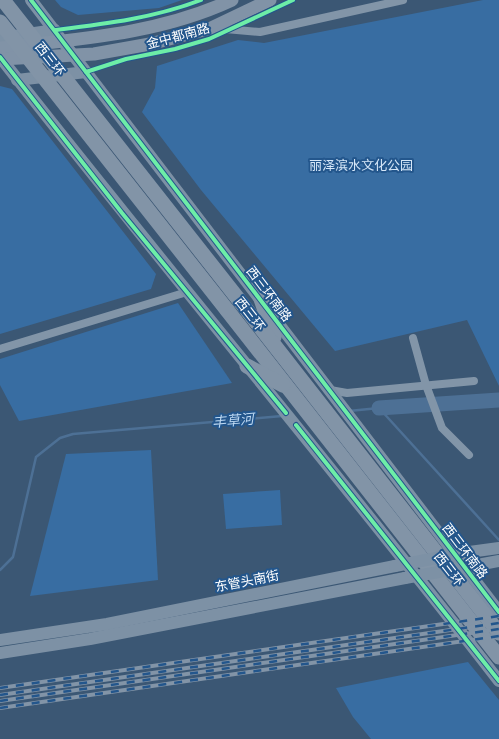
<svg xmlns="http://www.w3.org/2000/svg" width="499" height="739" viewBox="0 0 499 739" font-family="'Fira Sans','Noto Sans SC',sans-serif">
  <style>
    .green { fill: #386da2 }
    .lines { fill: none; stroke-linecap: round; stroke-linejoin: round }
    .stream { stroke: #4d7095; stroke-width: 2.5 }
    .river { stroke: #4d7095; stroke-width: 15 }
    .street { stroke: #8295a8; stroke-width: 8 }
    .secondary { stroke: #7d91a5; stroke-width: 12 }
    .primary { stroke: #8193a7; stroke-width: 13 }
    .highway { stroke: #8294a7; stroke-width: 15 }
    .rail-casing { stroke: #8294a7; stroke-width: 4 }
    .rail { stroke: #23568c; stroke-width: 2.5; stroke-dasharray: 8; stroke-linecap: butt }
    .secondary-bridge { stroke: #7d91a5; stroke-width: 12 }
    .highway-bridge { stroke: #8294a7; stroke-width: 15 }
    .cycleway-casing { stroke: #23568c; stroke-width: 6 }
    .cycleway { stroke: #6deda7; stroke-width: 4 }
    .labels { text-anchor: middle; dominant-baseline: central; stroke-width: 4; stroke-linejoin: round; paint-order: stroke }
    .street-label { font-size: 13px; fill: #fff; stroke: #23568c }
    .park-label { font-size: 13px; fill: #d6e7f8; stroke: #23568c }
    .water-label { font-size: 14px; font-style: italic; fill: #bdd8f2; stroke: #23568c }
  </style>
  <rect width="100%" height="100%" fill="#3b5774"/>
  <!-- green -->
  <g class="green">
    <polygon points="55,0 182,0 159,8 78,15 61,7"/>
    <polygon points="483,0 499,0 499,386 467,320 335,351 201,190 142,112 155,88 157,66 238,40 264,43"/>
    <polygon points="0,86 12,89 156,274 151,289 0,334"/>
    <polygon points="178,303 232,383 19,421 0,385 0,359"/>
    <polygon points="151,450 158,580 30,596 66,454"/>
    <polygon points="280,490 282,525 226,529 223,494"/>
    <polygon points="468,662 499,700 499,739 371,739 353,717 336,688"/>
  </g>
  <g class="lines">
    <!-- stream -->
    <g class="stream">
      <polyline points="349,411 379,408 499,540"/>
      <polyline points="0,570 13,557 36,457 60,438 73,434 282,416"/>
    </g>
    <!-- river -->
    <polyline class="river" points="379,408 499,400"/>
    <!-- street -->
    <g class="street">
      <polyline points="214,28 260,32 403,0"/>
      <polyline points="413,338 426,385 442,428 469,455"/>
      <polyline points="0,349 187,292"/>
      <polyline points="330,390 347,393 474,381"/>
    </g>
    <!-- secondary -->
    <g class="secondary">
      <polyline points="31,0 499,612"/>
      <polyline points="0,38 55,30"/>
      <path d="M0,57c164,210 336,414 499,624"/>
      <polyline points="17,80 86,72"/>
      <polyline points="462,553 499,548"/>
      <polyline points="472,566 499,561"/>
      <polyline points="0,640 107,624 395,566"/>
      <polyline points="0,653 90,639 405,578"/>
    </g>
    <!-- primary -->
    <g class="primary">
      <path d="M0,48c79,-9 159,-14 232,-48"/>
      <polyline points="1,59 94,54 150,44 211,28 270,0"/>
    </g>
    <!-- highway -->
    <g class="highway">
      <polyline points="261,299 274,337"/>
      <polyline points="239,300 499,633"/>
      <polyline points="227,310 499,657"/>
      <polyline points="247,366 283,385"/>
    </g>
    <!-- rail casing -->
    <g class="rail-casing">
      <g id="rail">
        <polyline points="0,688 499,616"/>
        <polyline points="0,695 499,623"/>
        <polyline points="0,701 499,629"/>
        <polyline points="0,708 499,636"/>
      </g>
    </g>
    <!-- rail -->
    <use href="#rail" class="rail"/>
    <!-- secondary-bridge -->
    <g class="secondary-bridge">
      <polyline points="395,566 462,553"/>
      <polyline points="405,578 472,566"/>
    </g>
    <!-- highway-bridge -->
    <g class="highway-bridge">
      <polyline points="3,0 239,300"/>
      <polyline points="0,22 227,310"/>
    </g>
    <!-- cycleway casing -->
    <g class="cycleway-casing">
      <g id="cycleway">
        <polyline points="31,0 499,612"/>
        <path d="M55,30c49,-6 100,-12 146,-30"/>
        <polyline points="0,57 122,213 286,413"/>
        <polyline points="86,72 126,59 175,49 209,39 293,0"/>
        <polyline points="296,425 499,681"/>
      </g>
    </g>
    <!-- cycleway -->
    <use href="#cycleway" class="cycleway"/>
  </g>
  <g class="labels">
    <!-- street labels -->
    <g class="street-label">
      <text transform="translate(178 36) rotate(-15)">金中都南路</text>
      <text transform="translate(50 59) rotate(52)">西三环</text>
      <text transform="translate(269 294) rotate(53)">西三环南路</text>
      <text transform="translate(250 314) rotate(52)">西三环</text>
      <text transform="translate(465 551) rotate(53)">西三环南路</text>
      <text transform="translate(449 569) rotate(52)">西三环</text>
      <text transform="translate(247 581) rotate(-11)">东管头南街</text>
    </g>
    <!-- park labels -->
    <g class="park-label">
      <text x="361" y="165">丽泽滨水文化公园</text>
    </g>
    <!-- water labels -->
    <g class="water-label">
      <text transform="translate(233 421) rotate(-5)">丰草河</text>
    </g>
  </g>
</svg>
